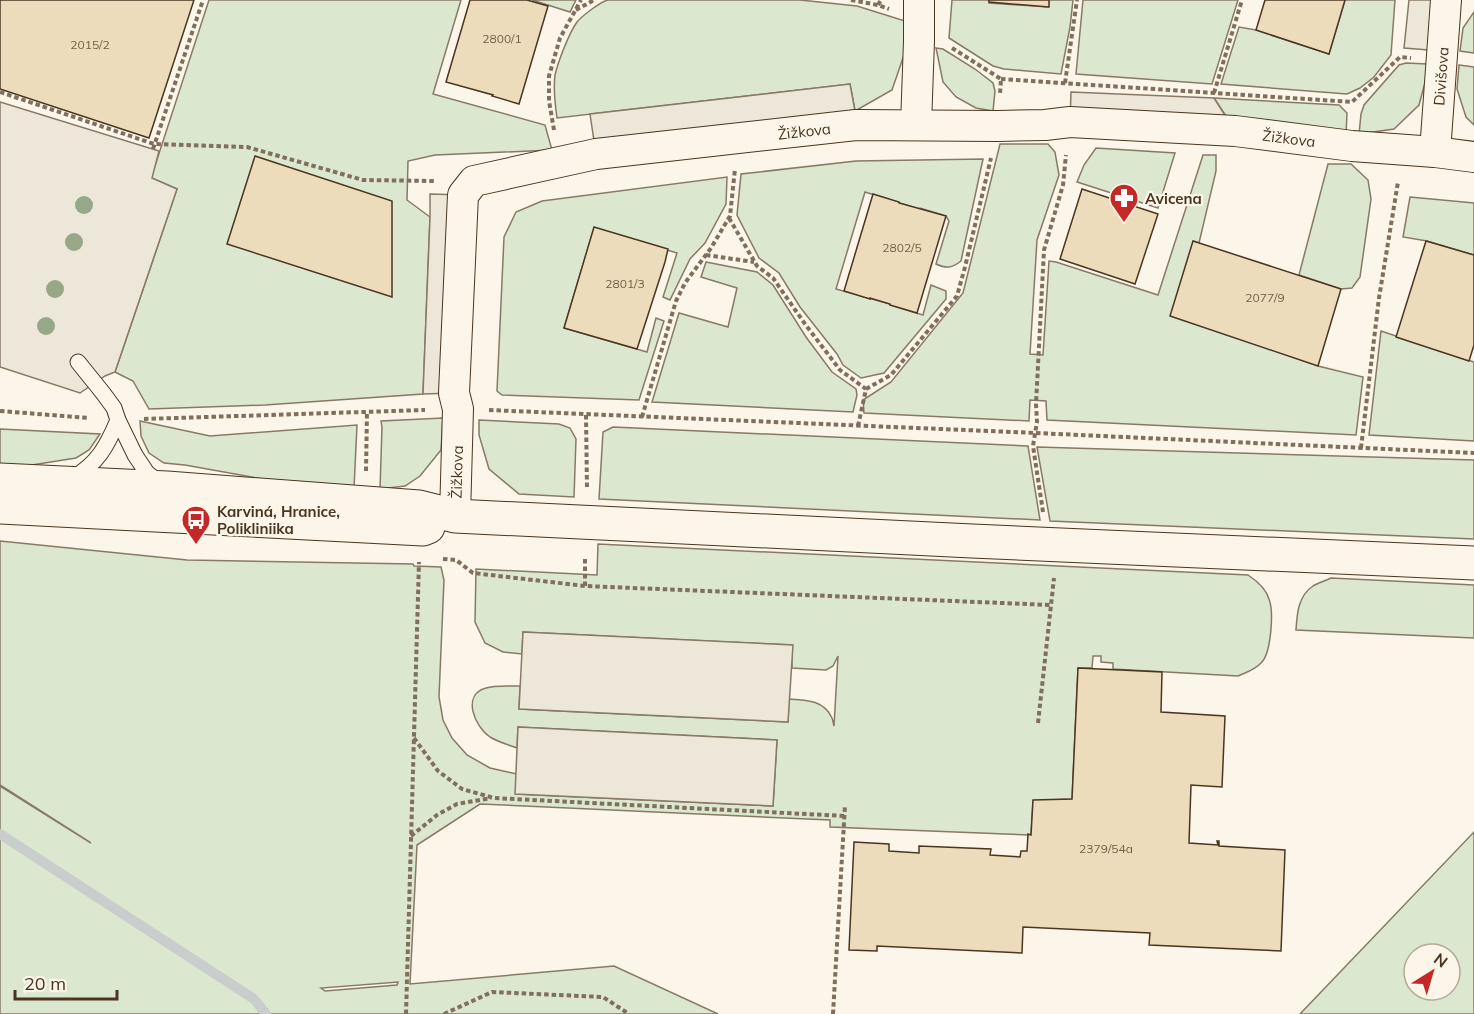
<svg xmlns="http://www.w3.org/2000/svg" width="1474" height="1014" viewBox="0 0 1474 1014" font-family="Mulish,sans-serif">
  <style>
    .green { fill: #dce7d0; stroke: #887966; stroke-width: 1.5; fill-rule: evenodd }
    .parking { fill: #ede7d9; stroke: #887966; stroke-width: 1.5 }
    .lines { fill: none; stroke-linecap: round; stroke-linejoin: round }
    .stream { stroke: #c9cecd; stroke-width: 10 }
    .building { fill: #ecdcbc; stroke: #4a3520; stroke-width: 1.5 }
    .service-casing { stroke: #4a3520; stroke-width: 17 }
    .minor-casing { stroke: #4a3520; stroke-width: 32 }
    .tertiary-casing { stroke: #4a3520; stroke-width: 35 }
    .path { stroke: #7f6f5c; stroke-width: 4; stroke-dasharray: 4.5 3; stroke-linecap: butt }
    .service { stroke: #fbf6e9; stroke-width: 15 }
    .minor { stroke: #fbf6e9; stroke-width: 30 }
    .tertiary { stroke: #fbf6e9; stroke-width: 33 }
    .tree { fill: #96a887 }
    .labels { text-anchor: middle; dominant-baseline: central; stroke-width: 4.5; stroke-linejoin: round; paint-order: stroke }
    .number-label { font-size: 12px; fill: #725f47 }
    .street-label { font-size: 15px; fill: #4a3520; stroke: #fbf6e9 }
    .poi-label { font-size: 15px; font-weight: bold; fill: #4a3520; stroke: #fbf6e9; text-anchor: start }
  </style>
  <rect width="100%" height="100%" fill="#fbf6e9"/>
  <!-- green -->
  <g class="green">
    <polygon points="209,0 461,0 433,94 545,125 552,150 435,155 408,161 407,200 430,217 423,394 265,405 149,409 133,381 115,372 177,189 151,178"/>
    <polygon points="532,0 576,0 570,12"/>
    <path d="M608,0h192l57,6 48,15 -1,34 -12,35 -37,21 -5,-27 -293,34c-2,-14 -4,-28 -2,-43 3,-13 14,-42 22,-53 5,-6 23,-20 31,-22z"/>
    <polygon points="952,0 989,0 989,3 1048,7 1049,0 1073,0 1070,27 1061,74 1004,69 993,66 949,38"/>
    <polygon points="1083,0 1238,0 1212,84 1076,74"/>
    <polygon points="1345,0 1395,0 1391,55 1374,77 1360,88 1347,94 1221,84 1239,27 1256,30 1329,54"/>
    <polygon points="1474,12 1474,53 1460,51 1463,28"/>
    <polygon points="936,48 943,49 975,69 993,83 995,91 993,111 976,108 956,97 943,82"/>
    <polygon points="1406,63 1427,64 1427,75 1419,105 1394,129 1359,134 1361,114 1364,105 1399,65"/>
    <polygon points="1459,65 1474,67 1474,125 1466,117 1457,89"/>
    <polygon points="1214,98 1339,105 1347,113 1346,134 1228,119"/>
    <polygon points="1000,144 1048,144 1055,152 1059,175 1037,240 1030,354 1043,355 1049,261 1056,262 1158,295 1203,155 1216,155 1216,171 1199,243 1193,241 1318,366 1363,377 1356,435 1047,420 1046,401 1030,400 1029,421 864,413 863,400 891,382 963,293"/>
    <polygon points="1096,148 1175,153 1158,208 1077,182 1084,165"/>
    <path d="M983,159l-22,102c-9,7 -14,8 -25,3l13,-43 -3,-5 -26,-8 -1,1 -54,-17 -29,97 54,15v1l33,10 8,-30 15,6v8l-62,74 -23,5 -18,-13 -6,-11 -37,-47 -21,-34 -20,-15 -22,-43 4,-41 115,-13z"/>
    <polygon points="1328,164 1351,164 1368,180 1371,199 1360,277 1352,288 1341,289 1299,275"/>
    <polygon points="727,177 726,204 705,243 690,259 670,300 663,297 677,253 594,228 564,328 647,352 656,318 664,321 639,400 502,395 497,391 504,237 516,212 542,201"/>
    <polygon points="1410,197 1474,203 1474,255 1427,241 1403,237"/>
    <polygon points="706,262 757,272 773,285 806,337 832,372 856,389 857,395 853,412 652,402 679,313 728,327 737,288 701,277"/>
    <polygon points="1381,331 1474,362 1474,441 1369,435"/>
    <polygon points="443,418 441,450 420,476 405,486 380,489 382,427 381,421"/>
    <polygon points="479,420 559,424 570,428 576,439 574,497 519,494 489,469 479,435"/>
    <polygon points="140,421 210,436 357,425 354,488 307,487 185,465 164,463 149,453 141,436"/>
    <polygon points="613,427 1028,446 1040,520 599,499 603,432"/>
    <polygon points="0,429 100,434 89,450 76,458 0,470"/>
    <polygon points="1037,447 1474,460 1474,539 1050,521"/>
    <path d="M0,541l187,19 226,4 1,2 27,1 3,13 -5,117 4,23 9,18 15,17 23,13 27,6 -1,20 257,12 4,-66 -259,-13 -1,21c-8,-3 -19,-6 -27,-11 -15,-10 -29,-42 -4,-49 8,-3 24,-2 34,-2l-1,23 269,13 1,-23c17,1 35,1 43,19 1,2 1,5 2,8l4,-70 -5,10 -7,4 -34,-2v-23l-269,-13 -1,22 -19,-2 -18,-9 -10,-21 1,-53 121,6 1,-31 650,31c9,6 18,13 21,24 5,13 2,53 -7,63 -7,8 -15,10 -24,14l-125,-7v-6l-12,-1v-6h-8l-1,12h-14l-6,131 -39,2 -2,34 -201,-8v-7l-350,-16 -63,41 -7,139 204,-18 104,48h-718v-228l91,57 -91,-58zM398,982l-1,3 -72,6 -4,-3z"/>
    <path d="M1331,578l143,7v53l-178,-8c1,-16 2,-34 17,-44 5,-3 12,-5 18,-8z"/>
    <path d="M1474,832v182h-174zM1414,954h36v36h-36z"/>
  </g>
  <!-- parking -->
  <g class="parking">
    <polygon points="1409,0 1446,0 1441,51 1404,48"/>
    <polygon points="850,84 855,111 596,154 590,114"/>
    <polygon points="1071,92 1214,98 1235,131 1070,122"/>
    <polygon points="0,102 159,151 152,178 177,189 115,372 105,376 80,393 0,367"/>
    <polygon points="430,194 463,195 454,393 423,394 430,217"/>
    <polygon points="523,632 793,645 788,722 519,709"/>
    <polygon points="518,727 777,740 773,806 515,794"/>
  </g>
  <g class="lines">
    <!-- stream -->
    <polyline class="stream" points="0,834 254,999 266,1014"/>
  </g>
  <!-- building -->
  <g class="building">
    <polygon points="0,0 194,0 149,138 0,89"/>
    <polygon points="470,0 527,0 548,6 519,104 492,96 493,95 446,82"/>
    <polygon points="989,0 1049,0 1049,7 989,2"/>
    <polygon points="1265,0 1345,0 1329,54 1256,30"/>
    <polygon points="255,156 392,201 392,297 227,244"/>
    <polygon points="1082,189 1158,214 1135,284 1060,259"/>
    <polygon points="873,194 899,202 899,203 946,216 917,313 890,305 890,304 870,298 870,299 844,291"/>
    <polygon points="594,227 668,249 665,262 637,349 564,328"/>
    <polygon points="1193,241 1341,289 1318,366 1170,316"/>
    <polygon points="1426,241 1474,255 1474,345 1469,361 1396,337"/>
    <polygon points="1078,668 1162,672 1161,712 1225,716 1222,787 1191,785 1189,843 1218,845 1217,841 1219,841 1219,846 1285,850 1281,951 1149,945 1150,933 1023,927 1022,953 877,946 877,951 849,950 854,842 889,844 889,851 919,853 919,846 991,849 990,855 1020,857 1021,851 1027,851 1028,834 1031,835 1033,800 1072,799"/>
  </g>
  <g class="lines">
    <!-- service casing -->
    <g class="service-casing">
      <g id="service">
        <polyline points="78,362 103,393 114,408 118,420 135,455 147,473 160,483"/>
        <path d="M73,478c25,-15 34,-32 45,-58"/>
      </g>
    </g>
    <!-- minor casing -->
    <g class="minor-casing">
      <g id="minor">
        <polyline points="916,125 919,41 919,0"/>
        <path id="s1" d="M1435,152l11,-152"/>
        <path id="s2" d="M455,516l3,-107 -4,-16 9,-198 11,-14 122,-27 260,-29 142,1 47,-1 25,-3 165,9 117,15 83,6 39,5"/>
      </g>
    </g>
    <!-- tertiary casing -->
    <g class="tertiary-casing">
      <g id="tertiary">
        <polyline points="0,480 167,488 419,507 455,516 972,541 1474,563"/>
        <polyline points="0,507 423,529 428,527"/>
      </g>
    </g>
    <!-- path -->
    <g class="path">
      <polyline points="851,0 878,5 889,9"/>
      <polyline points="878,5 881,0"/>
      <polyline points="576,10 594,0"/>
      <polyline points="952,48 1001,79 1000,94"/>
      <polyline points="1001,79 1352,102 1400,57 1411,58"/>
      <polyline points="1065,83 1077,0"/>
      <polyline points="0,92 154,144 247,147 363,180 434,181"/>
      <polyline points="1214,93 1242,0"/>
      <polyline points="554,130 549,101 549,76 560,38 581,0"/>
      <polyline points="153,149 203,0"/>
      <polyline points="729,218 757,266 773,278 805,324 840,370 866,389 858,426"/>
      <polyline points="706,255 754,262"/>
      <polyline points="866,389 891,375 957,296 965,267 991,158"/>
      <polyline points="489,410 1036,433 1474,453"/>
      <polyline points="0,411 89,418"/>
      <polyline points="586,415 587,489"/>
      <polyline points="642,417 676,301 685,283 711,248 730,216 735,169"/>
      <polyline points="144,419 425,410"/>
      <polyline points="1361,448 1379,298 1398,182"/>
      <polyline points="366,471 367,411"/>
      <polyline points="1043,512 1033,446 1037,422 1036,404 1044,250 1063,185 1066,155"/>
      <polyline points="443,559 456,560 473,573 585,586 1051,605"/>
      <polyline points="585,586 585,556"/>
      <polyline points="1038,723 1054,578"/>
      <polyline points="414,738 438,771 462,789 494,798 845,816"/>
      <polyline points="411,836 437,815 457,804 491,798"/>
      <polyline points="406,1014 419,562"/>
      <polyline points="444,1014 492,992 603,997 629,1014"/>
      <polyline points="833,1014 845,805"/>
    </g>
    <!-- service -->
    <use href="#service" class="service"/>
    <!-- minor -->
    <use href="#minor" class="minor"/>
    <!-- tertiary -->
    <use href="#tertiary" class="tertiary"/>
  </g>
  <!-- trees -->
  <g class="tree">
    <circle cx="84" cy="205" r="9"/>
    <circle cx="74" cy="242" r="9"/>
    <circle cx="55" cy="289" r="9"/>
    <circle cx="46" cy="326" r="9"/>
  </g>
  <!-- icons -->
  <defs>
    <g id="pharmacy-pin" transform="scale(1.5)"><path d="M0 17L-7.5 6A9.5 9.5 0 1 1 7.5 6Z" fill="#c62828" stroke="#fbf6e9"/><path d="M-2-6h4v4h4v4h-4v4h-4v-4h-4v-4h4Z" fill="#fff"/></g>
    <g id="bus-pin" transform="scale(1.5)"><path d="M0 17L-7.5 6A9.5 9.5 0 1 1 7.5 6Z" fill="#c62828" stroke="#fbf6e9"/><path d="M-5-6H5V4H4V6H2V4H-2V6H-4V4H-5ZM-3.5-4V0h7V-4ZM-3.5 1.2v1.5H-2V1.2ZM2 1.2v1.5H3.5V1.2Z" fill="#fff"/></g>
  </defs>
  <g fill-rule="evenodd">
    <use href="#pharmacy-pin" x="1124" y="198"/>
    <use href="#bus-pin" x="196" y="520"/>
  </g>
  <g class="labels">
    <!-- number labels -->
    <g class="number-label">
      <text x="502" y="38">2800/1</text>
      <text x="90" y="44">2015/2</text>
      <text x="902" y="247">2802/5</text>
      <text x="625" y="283">2801/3</text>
      <text x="1265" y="297">2077/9</text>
      <text x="1106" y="848">2379/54a</text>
    </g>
    <!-- street labels -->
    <g class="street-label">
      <text stroke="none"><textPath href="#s1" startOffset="76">Divišova</textPath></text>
      <text stroke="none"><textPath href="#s2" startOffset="674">Žižkova</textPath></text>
      <text stroke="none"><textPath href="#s2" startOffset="1160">Žižkova</textPath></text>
      <text stroke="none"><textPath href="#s2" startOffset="44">Žižkova</textPath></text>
    </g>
    <!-- poi labels -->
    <g class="poi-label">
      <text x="1145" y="198">Avicena</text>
      <text x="217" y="511">Karviná, Hranice,<tspan x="217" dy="17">Polikliniika</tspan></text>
    </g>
  </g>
  <!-- north arrow -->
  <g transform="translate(1432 972) rotate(37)"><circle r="28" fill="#fbf6e9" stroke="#b4a999" stroke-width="1.5"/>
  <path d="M0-4.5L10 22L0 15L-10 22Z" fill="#c62828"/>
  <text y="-9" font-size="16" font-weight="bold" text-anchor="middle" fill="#4a3520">N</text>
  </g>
  <!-- scale -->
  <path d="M15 990v9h102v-9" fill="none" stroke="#4a3520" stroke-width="3"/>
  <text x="24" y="990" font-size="18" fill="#4a3520" stroke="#fbf6e9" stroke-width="4.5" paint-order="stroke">20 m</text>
</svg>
